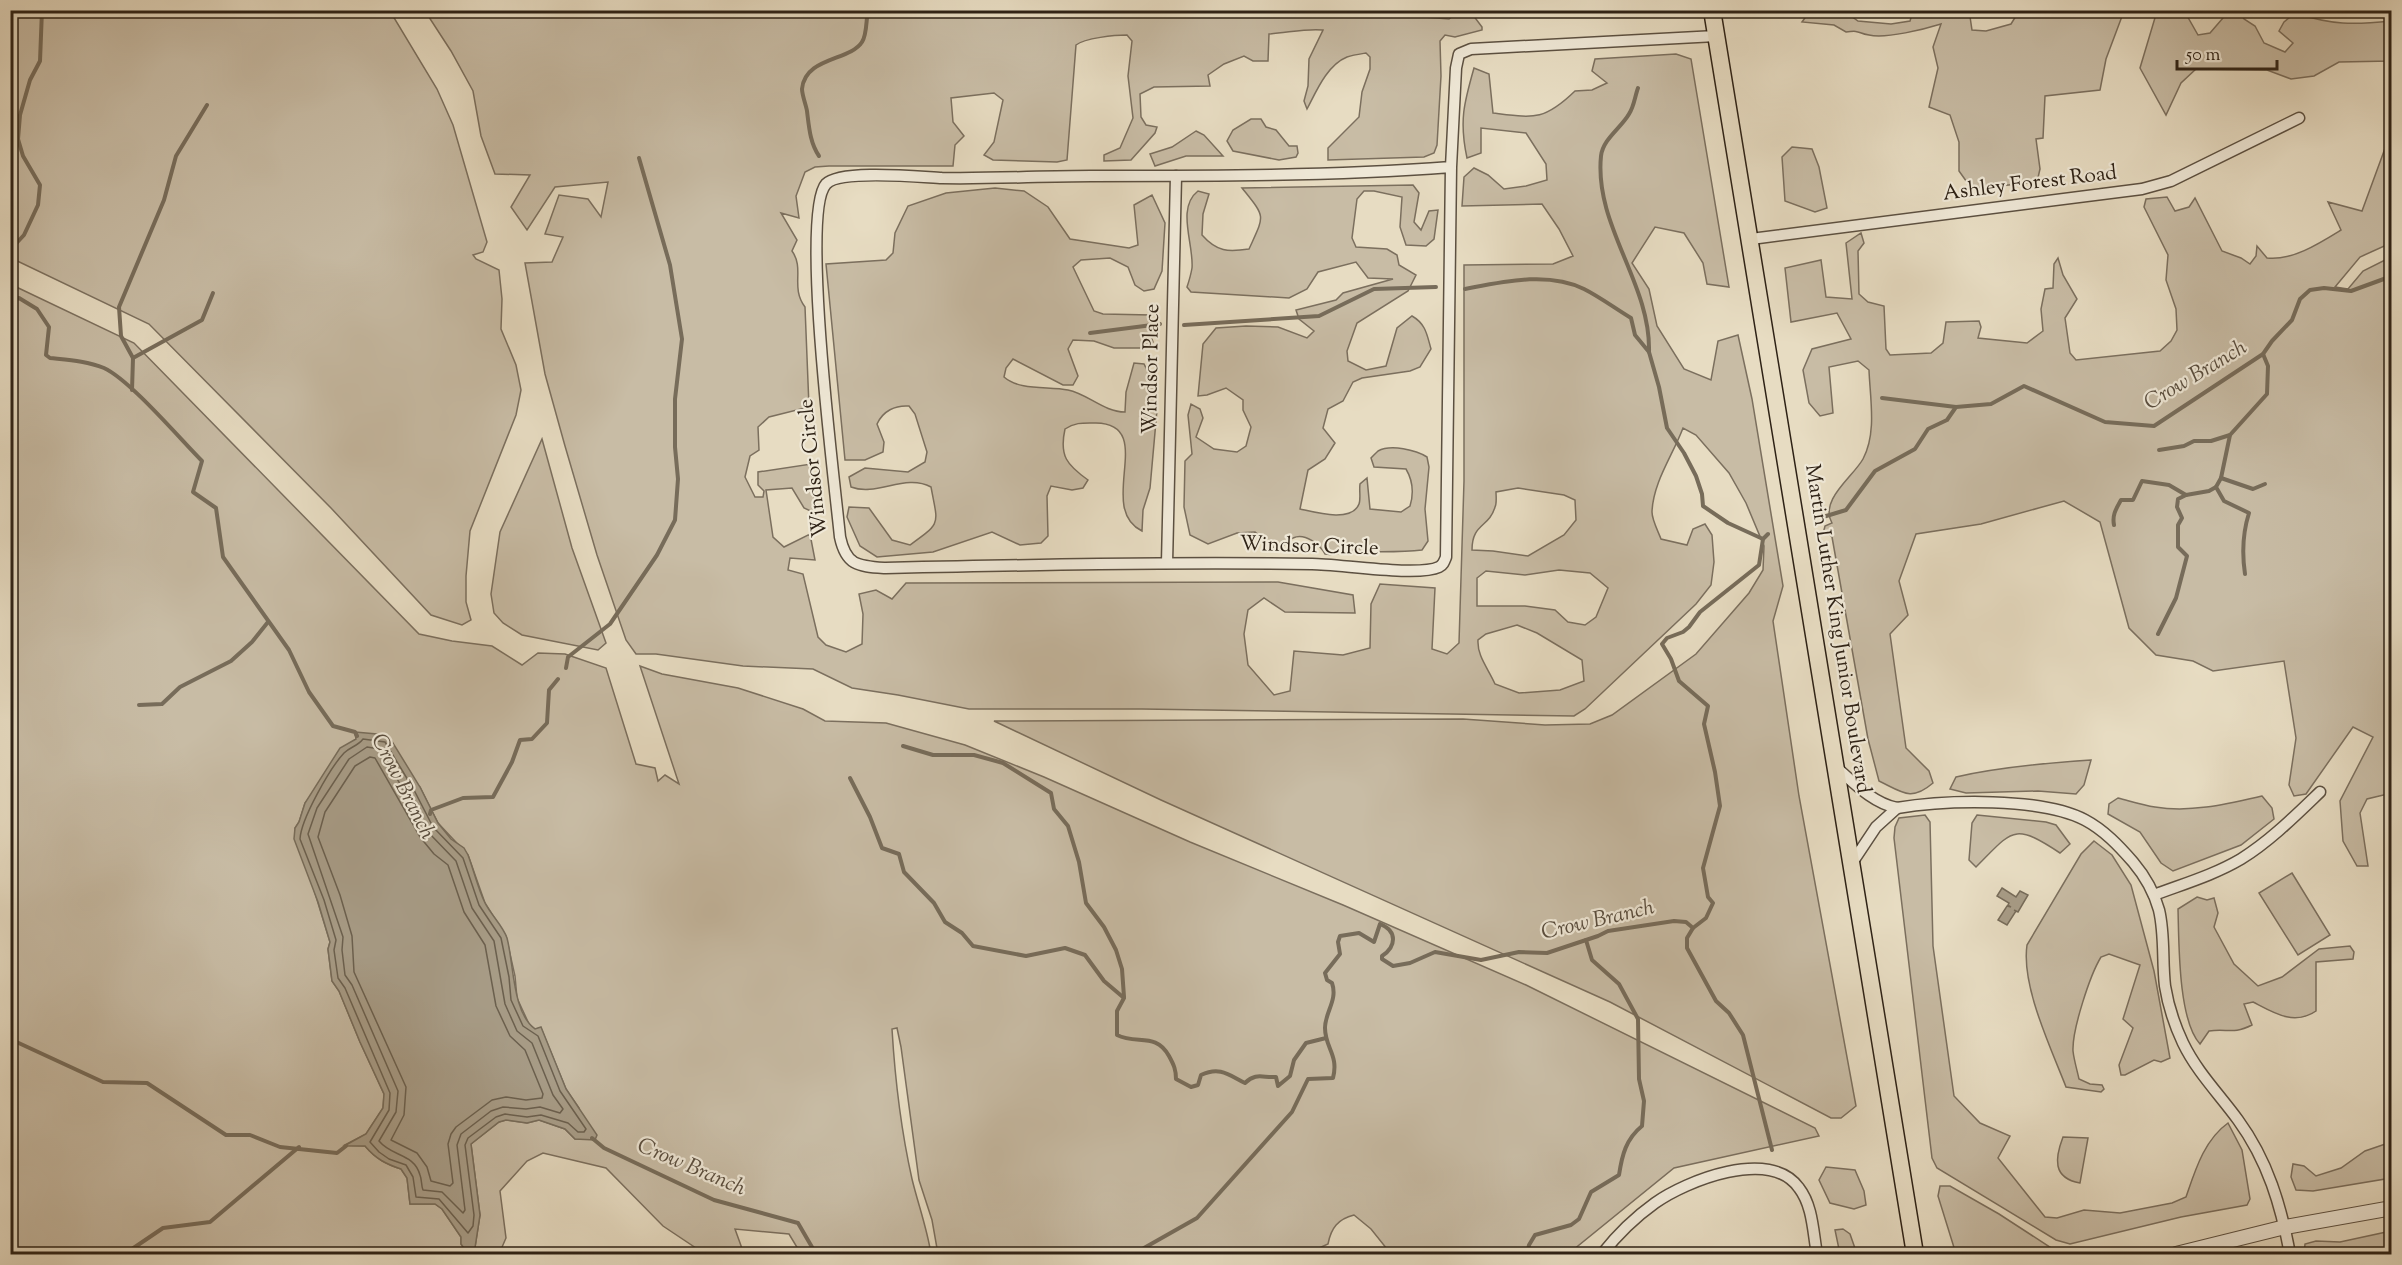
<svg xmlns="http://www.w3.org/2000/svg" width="2402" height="1265" viewBox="0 0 2402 1265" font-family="'Sorts Mill Goudy',serif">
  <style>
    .green { fill: #c8bca5; stroke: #7b6f5e; stroke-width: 1.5; fill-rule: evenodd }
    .water { fill: #a89d88; stroke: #776c5a; stroke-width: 1.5 }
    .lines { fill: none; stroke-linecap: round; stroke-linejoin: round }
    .shore { stroke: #6b604f; stroke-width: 1.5 }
    .stream { stroke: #776c5a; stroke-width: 4 }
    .minor-casing { stroke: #5c5041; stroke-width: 13 }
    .tertiary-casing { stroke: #5c5041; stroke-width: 16 }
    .primary-casing { stroke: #2e2216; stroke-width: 19 }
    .minor { stroke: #efe8d7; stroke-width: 10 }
    .tertiary { stroke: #efe8d7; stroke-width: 14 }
    .primary { stroke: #e7dcc2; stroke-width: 16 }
    .labels { text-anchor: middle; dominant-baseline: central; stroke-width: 4.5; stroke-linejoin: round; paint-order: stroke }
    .street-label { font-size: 21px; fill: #2e2216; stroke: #efe8d7 }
    .water-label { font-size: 22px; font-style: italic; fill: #594d3e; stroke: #efe8d7 }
  </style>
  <rect width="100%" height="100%" fill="#e7dcc2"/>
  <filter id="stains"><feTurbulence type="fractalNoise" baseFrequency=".00333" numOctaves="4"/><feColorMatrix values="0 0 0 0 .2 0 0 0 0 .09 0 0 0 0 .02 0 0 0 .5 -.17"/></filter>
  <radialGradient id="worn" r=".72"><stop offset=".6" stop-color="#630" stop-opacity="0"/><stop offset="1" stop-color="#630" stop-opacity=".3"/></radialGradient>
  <!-- green -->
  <g class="green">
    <path d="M1969,10l3,20 14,1 25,-7 8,-13h39l2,3c22,1 42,-4 64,-3l-18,48 -6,31 -55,6 -2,42 -7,1 4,30 -3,13 -56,6 -12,-3 -10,-14v-29l-9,-27 -21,-8 9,-39 -5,-21 8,-23c-16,5 -55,15 -72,11 -12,-2 -8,-5 -23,-3l-12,-7 -32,-3 8,-11h34l14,10 33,3 19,-3 3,-10z"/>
    <polygon points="10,11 390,11 437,89 453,125 487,242 483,252 473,255 476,259 499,270 502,299 501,329 516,365 521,390 516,415 470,531 466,576 466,602 471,620 462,625 431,615 331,508 149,324 11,258"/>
    <path d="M1394,11l18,5 37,3 10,-8h11l12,16v3l-27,7 -10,-2 -5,6 1,35 -4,69 -3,8 -10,4 -96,3v-12l31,-31 3,-25 8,-23v-12l-4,-4c-6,1 -13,2 -19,4 -20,8 -31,35 -40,52l-3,-8 4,-15 1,-27 14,-29c-17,-2 -36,3 -54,4l-1,27h-15l-9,-5 -20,8 -16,11 2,11 -56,1 -14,7 1,23 5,8 11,2 -2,6 -24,27 -27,1v-6l16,-7 13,-30 -5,-42 4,-35 -5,-6c-12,0 -42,3 -51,10l-9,115 -10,2 -64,-2 -9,-5 10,-13 9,-42 -9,-7 -43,5 2,24 11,14 -9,9 -2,21h-124l-14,1 -10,5 -9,24 3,22 -18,-5 16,27 -5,11c13,18 -2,36 13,56l4,100 -40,10 -11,10 1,23 -9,6 -5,21 10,20h8l1,-6 -6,-6v-13l53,-8 4,49 -11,-5 -12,-20 -26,2 7,47 11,10 26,-13 5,26 -25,-2 -2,12 15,4 15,63 8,8 20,7 16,-8 1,-30 -4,-20 17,-4 16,9 14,-16 372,-1 75,13 2,18 -70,-1 -21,-14 -16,12 -4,24 4,31 26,30 16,-4 4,-40 49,4 27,-7 1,-44 9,-20 55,4 -3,61 15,5 12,-11 5,-162v-216l89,-1 20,-8 -14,-27 -17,-25 -80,2 2,-29 10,-9 14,7 16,14 22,-3 21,-6 -1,-16 -20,-31 -45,-5v25l-14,5c-8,-37 -3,-55 7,-90l15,6 4,39c41,5 51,8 82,-22l17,-1 15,-7 -15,-12 3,-12 81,-5 15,5 38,228 -22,-3 -4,-21 -19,-30 -29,-6 -23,36 17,26 8,37 27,43 27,11 7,-39 20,-6 14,64 31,187 -10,35 26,175 57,310 -15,12h-10l-221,-116 -449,-202 -167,-79 469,-2 82,6 45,-1 22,-9 84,-61 53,-61 14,-23 1,-24 -18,-43 -17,-30 -33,-38 -13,-7c-10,27 -30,54 -31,84 0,8 6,19 9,27l26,6 6,-16 12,-5 7,11 2,27 -3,23 -15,19 -111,105 -11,7 -432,-7h-173l-71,-14 -46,-7 -39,-19 -70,-3 -87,-12h-20l-10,-14 -29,-85 -32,-109 -20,-72 -20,-111 27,-1 11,-25 -18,-3 14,-39 29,4 13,18 7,-35 -53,5 -28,43 -16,-23 19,-32 -35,-1 -14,-38 -8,-45 -22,-40 -26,-40zM1518,488l46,7 11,5 1,20 -12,15 -36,21 -35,-5 -21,-1c0,-27 17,-22 23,-43 2,-4 1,-11 1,-15zM1559,570l31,3 18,15 -12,29 -11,8 -17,-3 -13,-12 -30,-4h-48v-28l9,-7 39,4zM1517,625l20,8 45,27 2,21 -24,9 -41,3 -24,-9c-7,-16 -18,-28 -17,-44l8,-6z"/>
    <path d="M2157,11l29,3 12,21 12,-2 19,-22h10l5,8 11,7 9,17 21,9 8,-9 -14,-12 5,-9 11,-9c37,12 58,12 96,8v40l-52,1 -25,14 -23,3 -24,-9 -71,-1 -15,14 -15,32 -26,-47z"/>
    <polygon points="1251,119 1261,119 1266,127 1276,130 1289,146 1297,146 1298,153 1296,157 1279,160 1233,151 1227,141 1233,130"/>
    <polygon points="1196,131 1204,135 1223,156 1186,156 1155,166 1150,154 1172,147"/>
    <path d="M2391,132v111l-31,14 -25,30 13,2 15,-18 28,-14 1,536 -25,6 -7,14 8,53h-11l-14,-25 -3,-40 33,-64 -20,-10 -47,67 -12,2 -5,-11 7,-47 -12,-77 -71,10 -20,-10 -37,-6 -27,-27 -29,-106 -36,-21 -83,23 -65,10 -17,47 9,34 -18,19 16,114 23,23 4,12c-22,19 -31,9 -54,-2l-11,-42 -36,-202 -8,-7 1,-4 7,-3c-13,-23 21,-46 31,-64 14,-26 7,-61 6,-89l-11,-9 -29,6 4,46 -13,3 -11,-13 -6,-33 9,-21 39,-10 -14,-26 -46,9 -6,-54 36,-8 5,37 26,2 -6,-56 15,-10 3,10 -6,8 1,43 9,8 16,4 2,43 4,6 41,-2 12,-10 3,-21 33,-1 2,6 -3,11 49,5 16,-12 -2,-22 4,-20 8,-1 1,-24 4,-6 5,17 14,24 -12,19 5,35 6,7 84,-9 11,-10 6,-11 -1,-21 -10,-29 2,-25 -24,-48 2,-8 21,-2 8,14 14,-4 6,-9 27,53 19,7 9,6 6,-8 1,-10 10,12c25,3 53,-15 74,-28l-13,-28 34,9z"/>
    <polygon points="1792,147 1812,149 1819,167 1827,208 1815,212 1785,201 1782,157"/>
    <path d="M1413,185l6,8 -5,29 7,8 8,-19 9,-1 -4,29 -8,7 -20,-1 -6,-18 2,-30 -28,-6h-10l-7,8 -5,39 4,9 31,2 10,6 2,10 17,10 -8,16 -51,32 -10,28 1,10 18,9 20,-4 11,-38 15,-12c14,8 15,19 19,33l-11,18 -10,4 -48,7 -9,4 -10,19 -15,8 -5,19 12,15 -10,16 -17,11 -8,39c14,3 52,14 59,-5 2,-5 0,-14 1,-20l7,-6 3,31 31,3 9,-6c4,-13 3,-25 -4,-37l-32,-2 -3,-9c1,-1 7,-7 7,-7 13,-7 38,-1 49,6l2,10 -4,42 3,32 -6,9c-24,3 -49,1 -73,2 -9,0 -14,4 -24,2 -5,-9 -20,-22 -32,-16 -5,2 -11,9 -15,13l-23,-19 -18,1 -29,11 -18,-9 -6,-28 1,-46 7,-7 -4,-39 3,-11 9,5 3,9 -7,19 18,12 23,3 9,-6 5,-19 -8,-17v-10l-17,-12 -19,7 -9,1 5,-52 13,-16 30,-2 32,1 29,11 7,-7 -15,-12 -3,-9 40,-10 7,-7 50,-14 -25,-1 -12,-16 -38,10 -11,17 -18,9 -98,-6 -4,-5c2,-6 4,-13 5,-19 2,-24 -16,-60 6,-77l11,3 -6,20 -1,21c15,17 26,17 47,14 16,-35 17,-31 -7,-61z"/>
    <path d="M995,188l29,3 24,16 22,32 59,9 9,-3 -4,-40 18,-10 13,28 -3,48 -8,18 -10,2 -9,-6 -7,-18 -18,-9 -29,2 -8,7 21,44 9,3 48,1 -1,18 3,9 -7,6h-32l-20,-7 -21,-1 -5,9 10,27 -5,9h-10l-50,-26 -7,9 -2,9c16,14 44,9 64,13 20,4 36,22 57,22l1,-20 8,-29 10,1 13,26v20l-7,78 -7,22 -1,21c-47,-23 16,-107 -46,-108 -12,0 -21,-1 -31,6 -6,27 2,36 23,51l-5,8 -11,2 -21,-4 -4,10 1,40 -7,7 -21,2 -28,-13 -59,20 -56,5 -17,-11 -13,-29 2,-10 20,1 23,32 18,5c32,-23 28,-20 21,-58 -26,-14 -54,10 -80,0l-2,-10 16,-9 43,4 17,-10 2,-10 -12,-38 -6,-8c-14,-1 -26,5 -32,18l7,18 -1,10 -18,8h-20l-19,-196 60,-4 7,-7 2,-20 13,-27 38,-13z"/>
    <path d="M10,284l124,59 285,291 33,7 40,5 30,19 16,-12 27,1 41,14 30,96 19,4 3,13 7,-6 14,9 -39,-118 22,8 76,14 65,21 22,12 61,2 79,22 79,32 146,65 153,63 183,80 289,143 4,8 -145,32 -106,86h-177l-20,-25 -17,-14c-16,4 -23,13 -26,29l-22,10h-368l-6,-34 -13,-40 -18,-133 -4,-19 -5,1c3,50 9,101 20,150 6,25 15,49 19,75h-130l-12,-20 -54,-5 9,25h-39l-42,-28 -57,-58 -63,-15 -16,8 -27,30 6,47 -7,16h-25l6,-39 -9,-71 28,-22 7,-2 21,3 12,-3 26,9 10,10h7l-3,-31 -13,-19 -25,-61 -6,1 -6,-5 -12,-26 -2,-22 -9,-40 -21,-33 -17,-48 -30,-32 -18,-36 -65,-54 1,6 -51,64 -6,19 -4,6 35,114 -2,7 4,32 7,10 21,51 24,52 -1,14 -17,26 -21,11 20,1c11,13 21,18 36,23l6,9 3,26h25l7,5 19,28v7l7,10h-457z"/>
    <polygon points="542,439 572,548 606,643 598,650 522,635 503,623 494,613 491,594 500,532"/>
    <path d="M2091,760l-7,25 -8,9 -38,-3 -72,2 -16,-4 6,-12c44,-10 90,-14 135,-17z"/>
    <path d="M2262,796l10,12 2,11 -33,26 -68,26 -12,-8 -21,-31 -32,-18 1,-10 9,-6c12,3 24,7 37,9 36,6 72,-3 107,-11z"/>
    <path d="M1925,815l5,7 3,124 21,150 26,27 30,13 -12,22 47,59 12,1 27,-8 36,3 52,-10 14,-6c9,-26 18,-57 42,-74l14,27 8,49 -3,6 -66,12 -111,27 -14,-4 -119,-72 -5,-10 -38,-320 1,-11 4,-9z"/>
    <path d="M1977,815l69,7 10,3 14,19 -10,9c-47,-31 -47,-23 -84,14l-7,-7 3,-37z"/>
    <path d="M2094,841l18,14 19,30 23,86 16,87 -9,4 -7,-2 -29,15h-4l-2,-10 14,-37 -10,-9 17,-54 -31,-11 -8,3c-11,18 -29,73 -28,94 1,9 4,19 6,28l11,5 12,1 2,4 -3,3 -35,-5c-15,-39 -45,-101 -39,-142l54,-91z"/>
    <polygon points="2292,873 2330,935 2298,955 2259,893"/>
    <path d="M2197,897l10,3 7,-2 4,15 -4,14 20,37 24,22 24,-9 37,-28 31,-3 4,6 -1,7 -37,3v49c-22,15 -42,2 -63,-9l-9,2 8,21c-20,10 -24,3 -43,6l-9,13c-22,-24 -21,-102 -22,-135z"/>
    <path d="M2063,1137l25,1 -8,45c-28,-5 -25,-25 -17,-46z"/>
    <polygon points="2391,1142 2391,1178 2313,1191 2296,1190 2291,1177 2293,1164 2304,1166 2316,1176 2341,1168 2365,1151"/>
    <polygon points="1826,1167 1855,1170 1864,1191 1866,1205 1854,1209 1830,1203 1819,1180"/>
    <polygon points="1940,1186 1950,1186 1999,1214 2059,1253 1956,1254 1938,1196"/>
    <polygon points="1843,1229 1850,1234 1857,1254 1840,1254 1835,1230"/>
    <polygon points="2391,1231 2391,1254 2304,1254 2305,1244 2316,1241 2340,1242"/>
  </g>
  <!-- water -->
  <g class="water">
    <path d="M355,732l33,3 32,52 18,36 13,16 13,9 4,7c6,16 10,34 17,48 6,12 18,23 22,35 7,26 5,74 28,91l6,-2 25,62 31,46 -2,5 -20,-1 -10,-10 -26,-9 -12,3 -21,-3 -7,2 -28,22 9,71 -6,39h-6l-7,-10v-7l-19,-28 -7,-5h-25l-3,-26 -6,-9c-15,-5 -25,-10 -36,-23h-21l22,-12 17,-26 1,-14 -24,-52 -21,-51 -7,-10 -4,-32 2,-7 -12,-40 -24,-63 1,-11 4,-6 6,-19 35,-55 16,-9z"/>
    <polygon points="2002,888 2016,897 2020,891 2028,895 2018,912 2014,910 2016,911 2007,925 1998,920 2007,906 2011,907 2008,905 2009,903 1997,896"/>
  </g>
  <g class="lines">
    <!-- shore -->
    <g class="shore">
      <path d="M363,739l22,3 29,48 19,37 30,31 16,47 22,33 8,39 2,23 12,26 15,10 22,55 26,38 -2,3h-6l-10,-9 -27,-8 -14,2 -22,-3 -9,3 -28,21 -3,7 9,70 -1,11 -5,7 -29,-34 -23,-2 -3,-20 -7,-12 -17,-6 -10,-7 -9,-10 19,-32 1,-17 -45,-105 -7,-10 -4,-28 2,-10 -12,-40 -24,-61c1,-20 30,-71 44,-86 6,-6 14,-7 19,-14z"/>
      <path d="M367,747l13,2 47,82 29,30 16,47 22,33 11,63 12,27 15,12 21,52 10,14 -3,4 -20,-6 -14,2 -23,-2 -12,4 -30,23 -4,11 8,65 -2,3 -21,-21 -19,-2c-2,-5 -1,-10 -3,-15 -6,-22 -28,-18 -41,-34l17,-29 2,-21 -46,-106 -7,-10 -3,-25 1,-13 -35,-103 9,-26 32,-49z"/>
      <polygon points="370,757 375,758 420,837 434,854 448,865 464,912 485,945 496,1006 510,1036 525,1050 543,1094 542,1098 526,1100 506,1097 492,1100 456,1127 451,1134 448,1144 453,1183 450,1186 431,1181 427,1167 417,1153 391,1140 404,1115 406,1087 354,972 352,936 340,895 318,837 325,812 355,766"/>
    </g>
    <!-- stream -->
    <g class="stream">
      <path d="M1638,88c-3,8 -4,19 -9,26 -8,14 -26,25 -28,42 -7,70 50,127 48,196"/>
      <path d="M819,156c-9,-13 -10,-29 -12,-45 -1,-6 -5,-16 -5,-22 3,-32 48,-28 60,-47 5,-7 4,-22 6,-32"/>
      <polyline points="10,250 24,235 38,205 40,185 23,156 18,139 20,115 30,80 40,61 42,10"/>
      <path d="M1465,289c37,-7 83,-18 119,0 16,8 32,20 47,29l4,17 14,17 10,35 8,41 17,25 12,23 6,18 1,12 25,17 35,16"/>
      <path d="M10,301l9,-3 18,11 12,18 -3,28 4,3c19,2 37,3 54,10 26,12 76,71 98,93l-9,31 23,16 7,49 66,93 20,42 24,34 22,6 2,4"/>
      <polyline points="1184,325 1319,316 1374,289 1436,287"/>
      <polyline points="1090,333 1160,324"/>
      <polyline points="133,358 121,336 119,307 164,200 176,156 207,105"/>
      <polyline points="132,390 133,358 202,320 213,293"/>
      <polyline points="1882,398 1956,407"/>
      <path d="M2230,435l-9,43 -5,9 8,14 25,12c-6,19 -7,41 -4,61"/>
      <polyline points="2159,450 2184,446 2194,441 2211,441 2230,435 2267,394 2268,366 2263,354"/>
      <polyline points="2221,478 2253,489 2265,484"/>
      <polyline points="1823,517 1846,510 1875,471 1915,449 1928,429 1947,420 1956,407 1991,404 2024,386 2105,422 2154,426 2263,354 2272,341 2292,320 2300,299 2310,290 2324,288 2351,291 2392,276"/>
      <path d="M2114,525c-2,-10 2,-16 7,-25h12l9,-19 27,4 17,10 23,-4 7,-4"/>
      <polyline points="2158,634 2176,598 2187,556 2178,547 2178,525 2182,518 2177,507 2178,499 2186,495"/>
      <polyline points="566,668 568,657 610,624 657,555 675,520 678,479 675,447 675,399 682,339 670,265 639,158"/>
      <polyline points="139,705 162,704 180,687 231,661 252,642 268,622"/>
      <polyline points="903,746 933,755 974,755 1003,763 1051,793 1054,809 1068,826 1079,862 1086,903 1104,927 1116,950 1122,969 1124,997"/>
      <path d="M850,778l20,39 12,31 17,6 5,18 30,31 11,19 17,11 11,13 53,10 39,-8 20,7 19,26 20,17 -7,13v24c20,10 39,-3 52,21 5,9 7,14 7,23l15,8 7,-2 3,-10c19,-9 28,0 44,8 11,-11 18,-5 31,-6l2,9 12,-10 4,-16 12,-17 20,-5"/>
      <polyline points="430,814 431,810 463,798 493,797 512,762 520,740 532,739 547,723 549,690 558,679"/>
      <polyline points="1693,928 1687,938 1687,948 1716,1001 1729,1013 1743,1035 1772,1150"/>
      <polyline points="10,1039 103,1082 147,1083 226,1135 250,1135 280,1147 337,1153 346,1146"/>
      <polyline points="592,1138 604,1148 714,1200 798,1223 816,1254"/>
      <polyline points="128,1254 132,1249 163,1228 210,1222 299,1147"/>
      <path d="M1141,1254l3,-6 53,-30 95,-106 16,-33 25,-1c6,-23 -8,-30 -8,-50 0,-16 13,-28 7,-45l-5,-3 -2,-7 15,-19 -2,-12 2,-6 19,-3 15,9 6,-18c18,7 16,23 2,32v3l11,7 17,-3 25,-11 46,8 38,-8 28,1 51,-17 10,-5 66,-10 12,1 7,6 13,-10 7,-15 -5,-6 -5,-29 17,-62 -5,-34 -11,-48 4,-18 -29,-25 -8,-22 -9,-15 5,-6 16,-6 6,-5 11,-15 59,-47 4,-26 5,-5"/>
      <path d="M1527,1254l2,-9 6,-10 36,-10 8,-6 12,-27 28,-17c3,-20 7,-36 23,-49l2,-25 -5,-22 -1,-60 -19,-35 -27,-24 -6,-20"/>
    </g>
    <!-- minor casing -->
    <g class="minor-casing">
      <g id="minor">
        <path d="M1451,167c-120,9 -240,9 -360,9 -50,0 -99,3 -149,2 -22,-1 -102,-9 -116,6 -26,29 9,301 14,353 6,28 17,29 44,31 143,-3 285,-6 428,-4 27,0 106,13 127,3 4,-2 5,-5 7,-10l5,-390 5,-99 3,-14 12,-5 245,-13"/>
        <polyline points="1751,239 2142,189 2171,181 2299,118"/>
        <polyline points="1167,563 1176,176"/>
        <path d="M1837,768c18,16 36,35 60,40 49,-8 144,-11 188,12 19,10 34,26 48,42 11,13 21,30 26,48 6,25 3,51 6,76 3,19 10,40 18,57 14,29 36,51 55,77 30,41 43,86 52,134"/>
        <polyline points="1852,863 1876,827 1897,808"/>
        <path d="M2154,895c29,-11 60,-20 87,-36 29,-18 54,-43 79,-67"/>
        <path d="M1602,1254c15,-19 32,-36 53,-51 31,-22 115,-56 144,-15 14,18 14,45 18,66"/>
      </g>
    </g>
    <!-- tertiary casing -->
    <g class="tertiary-casing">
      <polyline id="tertiary" points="2176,1254 2285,1227 2392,1208"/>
    </g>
    <!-- primary casing -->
    <g class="primary-casing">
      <polyline id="primary" points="1712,10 1915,1254"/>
    </g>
    <!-- minor -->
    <use href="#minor" class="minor"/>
    <!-- tertiary -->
    <use href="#tertiary" class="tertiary"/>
    <!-- primary -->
    <use href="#primary" class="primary"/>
  </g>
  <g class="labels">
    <!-- street labels -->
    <g class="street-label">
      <text transform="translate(2030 184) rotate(-7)">Ashley Forest Road</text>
      <text transform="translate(1152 369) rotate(-89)">Windsor Place</text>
      <text transform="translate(814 468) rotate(-96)">Windsor Circle</text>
      <text transform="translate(1309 547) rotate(2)">Windsor Circle</text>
      <text transform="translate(1837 629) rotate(81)">Martin Luther King Junior Boulevard</text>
    </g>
    <!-- water labels -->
    <g class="water-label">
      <text transform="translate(2196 376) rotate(-31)">Crow Branch</text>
      <text transform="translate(402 787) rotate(63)">Crow Branch</text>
      <text transform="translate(1598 921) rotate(-13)">Crow Branch</text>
      <text transform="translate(691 1168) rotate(23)">Crow Branch</text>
    </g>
  </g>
  <!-- margin -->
  <rect width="2402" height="1265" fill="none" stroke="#e7dcc2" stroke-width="36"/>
  <rect x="12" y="12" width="2378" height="1241" fill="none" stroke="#2e2216" stroke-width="3"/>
  <rect x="18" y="18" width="2366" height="1229" fill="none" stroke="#2e2216" stroke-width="1.5"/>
  <!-- scale -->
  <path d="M2177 60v9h100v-9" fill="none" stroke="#2e2216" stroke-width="3"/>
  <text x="2186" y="60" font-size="18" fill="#2e2216" stroke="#efe8d7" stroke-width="4.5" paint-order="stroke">50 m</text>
  <rect width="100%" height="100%" filter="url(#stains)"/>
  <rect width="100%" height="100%" fill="url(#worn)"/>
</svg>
